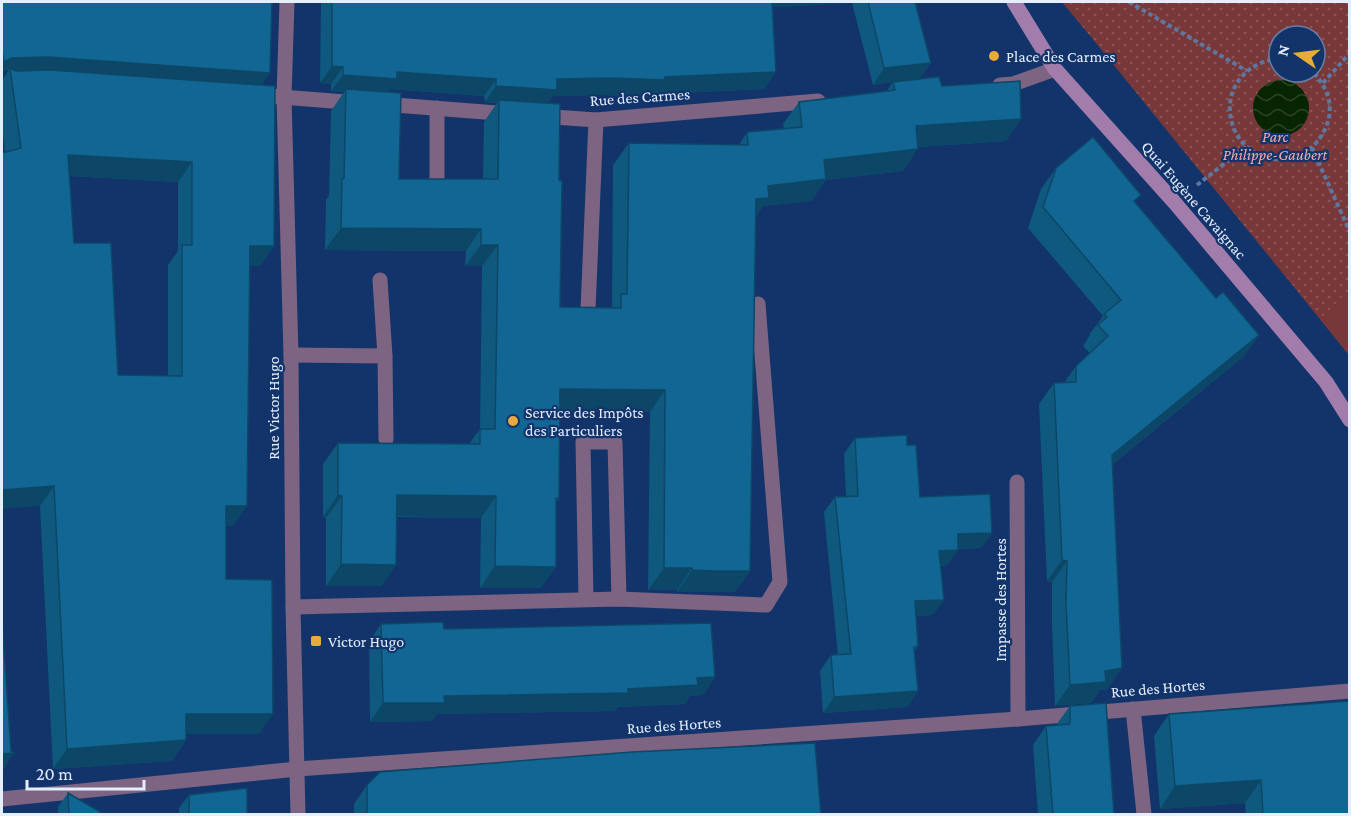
<svg xmlns="http://www.w3.org/2000/svg" width="1351" height="816" viewBox="0 0 1351 816" font-family="'Crimson Pro',serif">
  <style>
    .grass { fill: url(#grass-dots); fill-rule: evenodd }
    .park { fill: #78383a }
    .water { fill: url(#water-waves) }
    .lines { fill: none; stroke-linecap: round; stroke-linejoin: round }
    .path { stroke: #5e779f; stroke-width: 4; stroke-dasharray: 4.5 3; stroke-linecap: butt }
    .lane { stroke: #7c6482; stroke-width: 15 }
    .street { stroke: #7c6482; stroke-width: 15 }
    .secondary { stroke: #a27cab; stroke-width: 15 }
    .wall { fill: #0f587e; fill-rule: evenodd }
    .shaded-wall { fill: #0d4767 }
    .building { fill: #126693; stroke: #0d4767; stroke-width: 1.5; fill-rule: evenodd }
    .poi-dot { fill: #e8ab37; stroke: #12346b; stroke-width: 2 }
    .labels { text-anchor: middle; dominant-baseline: central; stroke-width: 4.5; stroke-linejoin: round; paint-order: stroke }
    .poi-label { font-size: 16px; fill: #e5eefc; stroke: #12346b; text-anchor: start }
    .street-label { font-size: 16px; fill: #e5eefc; stroke: #12346b }
    .park-label { font-size: 16px; font-style: italic; fill: #f5a9a8; stroke: #12346b }
  </style>
  <defs>
    <pattern id="grass-dots" width="8" height="8" patternUnits="userSpaceOnUse" patternTransform="scale(1.5)"><rect width="8" height="8" fill="#78383a"/><path d="M2 2h.1M6 6h.1" fill="none" stroke="#8b5557" stroke-width="1.8" stroke-linecap="round"/></pattern>
    <pattern id="water-waves" width="16" height="10" patternUnits="userSpaceOnUse" patternTransform="scale(1.5)"><rect width="16" height="10" fill="#072501"/><path d="M0 5q4-4 8 0t8 0" fill="none" stroke="#2b4527"/></pattern>
  </defs>
  <rect width="100%" height="100%" fill="#12346b"/>
  <!-- grass -->
  <path class="grass" d="M1062,2h287v353l-253,-312zM1279,36h36v36h-36z"/>
  <!-- park -->
  <polygon class="park" points="1349,290 1349,355 1320,319"/>
  <!-- water -->
  <circle class="water" cx="1281" cy="108" r="28"/>
  <g class="lines">
    <!-- path -->
    <g class="path">
      <polyline points="1129,2 1247,71"/>
      <path d="M1279,59c-6,1 -13,1 -18,4 -58,25 -28,111 33,94 15,-4 26,-16 32,-30 9,-21 1,-40 -13,-55"/>
      <polyline points="1323,83 1350,53"/>
      <polyline points="1312,148 1350,232"/>
      <polyline points="1197,185 1246,147"/>
    </g>
    <!-- lane -->
    <g class="lane">
      <polyline points="437,108 437,188"/>
      <polyline points="380,280 385,356 386,439"/>
      <polyline points="588,310 596,120"/>
      <polyline points="291,355 385,356"/>
      <polyline points="1017,482 1018,719"/>
      <polyline points="586,599 583,442 615,442 619,599"/>
      <polyline points="293,607 619,599 766,605 780,582 758,304"/>
      <polyline points="1133,709 1144,814"/>
    </g>
    <!-- street -->
    <g class="street">
      <polyline points="287,2 284,97 291,355 293,607 298,814"/>
      <polyline points="1000,85 1013,84 1055,69"/>
      <polyline points="256,95 358,103"/>
      <polyline points="382,104 510,114"/>
      <polyline points="540,116 596,120 818,101"/>
      <polyline points="2,799 297,769 1018,719 1350,691"/>
    </g>
    <!-- secondary -->
    <polyline class="secondary" points="1014,2 1055,69 1175,203 1326,382 1350,420"/>
  </g>
  <!-- wall -->
  <g class="wall">
    <path d="M2,2l260,83 12,161 -14,20h-10l-17,260h-7v53l33,155h-73v6l-14,21 -119,8 -13,-263 -35,-354 -3,-25v-46l6,-10h-6zM70,176l108,6v69l-10,14v111l-50,-1 -44,-132z"/>
    <path d="M321,2h594l16,61 -12,16 23,7 79,33 -15,22 -88,6 -15,24 -77,9 -15,21 -48,5 -7,10 -6,355 -15,21h-58v-2h-29l2,-178 -90,-1 -1,88 -3,3 -15,86h-61l1,-70 -84,-1 -1,48 -15,21h-55v-68l-3,-1v-53l15,-21 131,1 11,-15 2,-163h-17l1,-15 -141,-1 1,-50 3,-4 2,-85 13,-19 -13,-1v-7l-11,-1zM852,3l21,82 20,-3 -7,10 -87,10 -16,22 1,4 -37,4 -8,13 -110,-2 -16,22 -1,143 -52,-1 -1,-127 -11,-77 5,-7 48,-1 53,2 2,-3 108,-5 12,-17 -3,-65zM390,89l94,7 1,6 12,1 -13,19 -1,57h-84l-11,-87z"/>
    <polygon points="1056,168 1135,203 1216,298 1259,335 1244,356 1113,464 1108,689 1100,690 1091,703 1055,706 1052,624 1052,582 1047,581 1039,404 1054,383 1064,383 1076,366 1090,353 1083,346 1090,335 1089,335 1103,316 1028,228 1041,189"/>
    <polygon points="855,438 907,445 920,497 992,533 981,548 958,549 947,565 941,566 933,615 916,616 918,646 914,652 918,691 907,707 823,713 820,671 831,655 838,655 824,512 835,497 846,496 844,454"/>
    <polygon points="381,624 444,629 715,677 703,695 690,696 685,704 618,707 615,711 437,714 432,721 370,722 369,642"/>
    <polygon points="1070,706 1114,814 1038,814 1033,745 1046,726 1056,725"/>
    <polygon points="1169,714 1350,814 1246,814 1245,803 1160,809 1154,736"/>
    <polygon points="367,785 821,814 354,814 354,804"/>
    <polygon points="68,793 102,814 58,814 58,807"/>
    <polygon points="189,795 247,814 179,814 179,808"/>
  </g>
  <!-- shaded-wall -->
  <g class="shaded-wall">
    <polygon points="765,2 853,2 852,3 760,8"/>
    <polygon points="47,57 270,73 261,86 10,71 10,68 8,71 2,71 2,65 4,62 11,58"/>
    <polygon points="931,63 919,79 873,85 884,68"/>
    <polygon points="332,66 343,67 331,84 320,83"/>
    <polygon points="397,72 496,79 484,96 390,89 386,95 346,89 344,92 331,91 343,75"/>
    <polygon points="776,72 764,89 656,94 654,97 601,95 553,96 545,107 499,100 497,103 485,102 496,86 557,79 665,77"/>
    <polygon points="1021,119 1006,141 901,148 916,126"/>
    <polygon points="918,149 903,171 826,180 811,201 763,206 753,220 756,199 768,186 824,160"/>
    <polygon points="68,155 192,162 178,182 54,175"/>
    <polygon points="341,228 481,229 466,251 325,250"/>
    <polygon points="481,245 498,245 482,266 465,266"/>
    <polygon points="250,246 274,246 260,266 236,266"/>
    <polygon points="1259,335 1244,356 1098,476 1112,455"/>
    <polygon points="560,389 665,390 650,412 545,411"/>
    <polygon points="54,486 40,506 2,509 2,490"/>
    <polygon points="338,495 342,496 326,518 323,517"/>
    <polygon points="397,495 496,496 481,518 382,516"/>
    <polygon points="226,506 247,506 233,526 212,526"/>
    <polygon points="992,533 981,548 947,549 958,534"/>
    <polygon points="958,550 947,565 928,566 939,551"/>
    <polygon points="1062,560 1067,561 1052,582 1047,581"/>
    <polygon points="341,564 396,565 381,586 326,586"/>
    <polygon points="495,566 556,567 541,588 480,588"/>
    <polygon points="664,568 692,568 677,590 648,590"/>
    <polygon points="692,570 750,571 735,592 677,592"/>
    <polygon points="944,600 933,615 904,617 915,601"/>
    <polygon points="1122,668 1108,689 1100,690 1091,703 1055,706 1070,685 1105,671"/>
    <polygon points="715,677 703,695 690,696 685,704 618,707 615,711 437,714 432,721 370,722 383,703 444,696 628,689 697,678"/>
    <polygon points="918,691 907,707 823,713 834,697"/>
    <polygon points="186,714 273,714 259,734 172,734"/>
    <polygon points="186,740 172,761 53,769 67,749"/>
    <polygon points="14,753 2,772 2,754"/>
    <polygon points="1261,780 1245,803 1160,809 1175,786"/>
  </g>
  <!-- building -->
  <g class="building">
    <polygon points="2,2 272,2 270,73 47,57 11,58 4,62 2,49"/>
    <polygon points="332,2 772,2 776,72 665,77 665,80 613,78 557,79 557,90 496,86 496,79 397,72 397,79 343,75 343,67 332,66"/>
    <polygon points="868,2 915,2 931,63 884,68"/>
    <path d="M10,68l6,3 35,-1 224,16 -1,160h-24l-3,260h-21v73l46,1 1,134h-87v26l-119,9 -13,-263 -52,4v-337l19,-5zM68,155l124,7v83h-10v131l-64,-1 -7,-132h-37z"/>
    <polygon points="937,77 939,77 942,86 1020,81 1021,119 916,126 918,149 824,160 826,179 768,186 769,198 756,199 750,571 714,571 692,570 692,568 664,568 665,390 560,389 559,499 556,498 556,567 495,566 496,496 397,495 396,565 341,564 342,496 338,495 338,443 480,444 480,429 495,429 498,245 481,245 481,229 341,228 342,179 344,178 346,89 401,93 399,179 498,179 499,100 560,104 559,180 562,181 560,307 621,308 621,294 627,294 629,143 748,145 747,132 802,127 799,102 895,90 893,82"/>
    <polygon points="1093,137 1141,195 1134,201 1216,298 1223,292 1259,335 1112,455 1122,668 1105,671 1106,682 1070,685 1066,603 1067,561 1062,560 1054,383 1076,382 1076,366 1108,336 1098,325 1107,317 1104,314 1121,300 1043,207 1056,168"/>
    <polygon points="907,435 907,445 916,445 920,497 990,494 992,533 958,534 958,550 939,551 944,600 915,601 918,646 914,647 918,691 834,697 831,655 851,654 835,497 858,496 855,438"/>
    <polygon points="2,621 11,751 14,753 2,754"/>
    <polygon points="443,622 444,629 711,623 715,677 697,678 698,685 628,689 628,693 444,696 445,703 383,703 381,624"/>
    <polygon points="1350,701 1350,814 1263,814 1261,780 1175,786 1169,714"/>
    <polygon points="1106,703 1114,814 1053,814 1046,726 1070,724 1070,706"/>
    <polygon points="815,743 821,814 367,814 367,785 380,772 632,752"/>
    <polygon points="247,788 247,814 189,814 189,795"/>
    <polygon points="68,793 102,813 102,814 69,814"/>
  </g>
  <!-- markers -->
  <g class="poi-dot">
    <circle cx="994" cy="56" r="6"/>
    <circle cx="513" cy="421" r="6"/>
    <rect x="310" y="635" width="12" height="12" rx="3"/>
  </g>
  <g class="labels">
    <!-- poi labels -->
    <g class="poi-label">
      <text x="1006" y="56">Place des Carmes</text>
      <text x="525" y="412">Service des Impôts<tspan x="525" dy="18">des Particuliers</tspan></text>
      <text x="328" y="641">Victor Hugo</text>
    </g>
    <!-- street labels -->
    <g class="street-label">
      <text transform="translate(640 97) rotate(-4)">Rue des Carmes</text>
      <text transform="translate(1194 200) rotate(49)">Quai Eugène Cavaignac</text>
      <text transform="translate(273 408) rotate(-90)">Rue Victor Hugo</text>
      <text transform="translate(1000 600) rotate(-90)">Impasse des Hortes</text>
      <text transform="translate(1158 688) rotate(-5)">Rue des Hortes</text>
      <text transform="translate(674 725) rotate(-4)">Rue des Hortes</text>
    </g>
    <!-- park labels -->
    <g class="park-label">
      <text x="1275" y="136">Parc<tspan x="1275" dy="18">Philippe-Gaubert</tspan></text>
    </g>
  </g>
  <!-- border -->
  <rect width="1351" height="816" fill="none" stroke="#e5eefc" stroke-width="6"/>
  <!-- north arrow -->
  <g transform="translate(1297 54) rotate(284)"><circle r="28" fill="#12346b" stroke="#667ea5" stroke-width="1.5"/>
  <path d="M0-4.5L10 22L0 15L-10 22Z" fill="#e8ab37"/>
  <text y="-9" font-size="16" font-weight="bold" text-anchor="middle" fill="#e5eefc">N</text>
  </g>
  <!-- scale -->
  <path d="M27 780v9h117v-9" fill="none" stroke="#e5eefc" stroke-width="3"/>
  <text x="36" y="780" font-size="18" fill="#e5eefc" stroke="#12346b" stroke-width="4.5" paint-order="stroke">20 m</text>
</svg>
